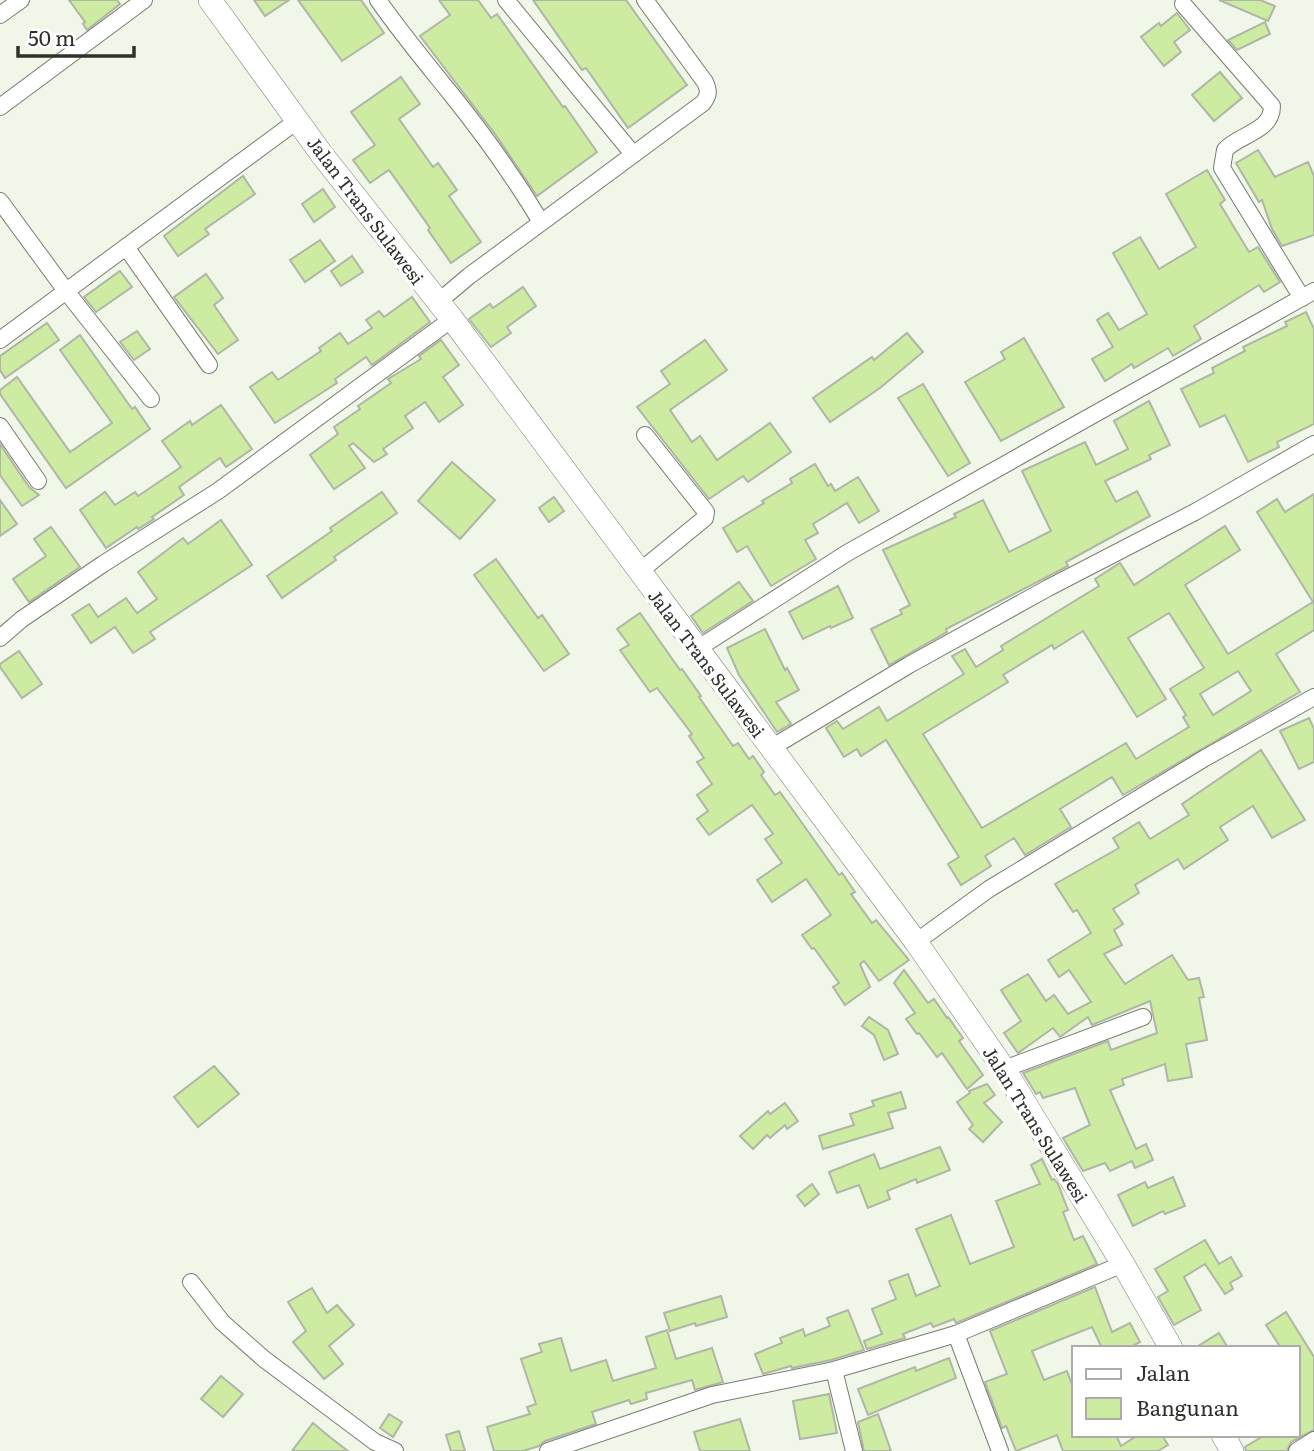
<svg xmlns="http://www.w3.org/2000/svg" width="1314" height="1451" viewBox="0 0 1314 1451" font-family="Literata,serif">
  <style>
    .building { fill: #cdeca1; stroke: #afb6a7; stroke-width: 2; fill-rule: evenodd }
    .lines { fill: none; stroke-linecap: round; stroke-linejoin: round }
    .minor-casing { stroke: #777d6f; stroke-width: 18 }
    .highway-casing { stroke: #777d6f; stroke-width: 24 }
    .minor { stroke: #fff; stroke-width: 16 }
    .highway { stroke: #fff; stroke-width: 23 }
    .labels { text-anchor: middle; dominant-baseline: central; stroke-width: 7; stroke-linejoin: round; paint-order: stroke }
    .street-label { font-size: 18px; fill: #2f312b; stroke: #fff }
  </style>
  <rect width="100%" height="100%" fill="#f0f7e8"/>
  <!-- building -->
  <g class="building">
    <polygon points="69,0 117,0 120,4 87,30 83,24 85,22"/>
    <polygon points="254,0 289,0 265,16"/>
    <polygon points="298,0 361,0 384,33 342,61"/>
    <polygon points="439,0 478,0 491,18 497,14 563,107 565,106 597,152 537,196 495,134 420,36 450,15"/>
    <polygon points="533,0 626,0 687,85 628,128 586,68 582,70"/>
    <polygon points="1219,0 1260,0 1275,6 1268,21"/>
    <polygon points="1177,13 1190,30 1174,42 1181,52 1164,66 1141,37 1159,23 1161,26"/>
    <polygon points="1265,22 1270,34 1237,50 1228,40"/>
    <polygon points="1220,72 1242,98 1214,121 1192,95"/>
    <polygon points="401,77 420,104 399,119 433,167 438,163 457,190 449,196 481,242 451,263 428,230 430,228 389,170 370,183 353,160 375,145 351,112"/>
    <polygon points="1258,150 1275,177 1308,162 1314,176 1314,235 1282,246 1272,229 1262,200 1259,202 1236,163"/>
    <polygon points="1207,170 1225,200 1220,204 1249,252 1258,247 1280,282 1264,292 1259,285 1194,326 1201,339 1173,356 1168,348 1134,368 1132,364 1105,381 1092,359 1113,347 1097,320 1108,313 1119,330 1147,314 1113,253 1140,237 1159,269 1196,247 1166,194"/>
    <polygon points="243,176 255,194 205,229 209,234 178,256 164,236"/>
    <polygon points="323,189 335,207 314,222 302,204"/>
    <polygon points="320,240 335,261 305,282 290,260"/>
    <polygon points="352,256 363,272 341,286 331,271"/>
    <polygon points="120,271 132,287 96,312 84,297"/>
    <polygon points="206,274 223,298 214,305 238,340 218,354 174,297"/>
    <polygon points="523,287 536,306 507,327 511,333 491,347 469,319 490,304 493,308"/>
    <polygon points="412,297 430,322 372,365 366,357 335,379 337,383 275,423 250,387 272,372 278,380 321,351 319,348 340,333 348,344 372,328 366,320 379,311 384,317"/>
    <polygon points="1306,312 1314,329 1314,424 1277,442 1279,447 1248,462 1225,415 1200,427 1181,389 1214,373 1212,368 1245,351 1243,347 1287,326 1285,322"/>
    <polygon points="47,323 59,340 5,378 0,370 0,356"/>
    <polygon points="137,331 150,349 134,360 120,342"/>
    <polygon points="907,333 923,352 880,388 830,422 813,398 872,357 874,360"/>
    <polygon points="80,335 132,409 135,407 150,429 66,488 0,394 0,390 17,377 70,452 112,423 60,350"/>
    <polygon points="1024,338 1064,407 1001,441 965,382 1005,359 1001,352"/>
    <polygon points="441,340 459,365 443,377 463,405 439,422 425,402 405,416 413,428 383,449 387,454 374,462 353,443 349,446 365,468 334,489 310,455 338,434 334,427 360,409 358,406 391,383 388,379 421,359 419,356"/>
    <polygon points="705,340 727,370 670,410 692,442 700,436 717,460 770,423 791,452 748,482 743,476 709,499 637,407 670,384 661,371"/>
    <polygon points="923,384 970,463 948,476 898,398"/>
    <polygon points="1149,401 1170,445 1149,455 1151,459 1105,481 1116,502 1137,491 1150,516 1066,562 1068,566 946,629 947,632 889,665 871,629 902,614 900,610 910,605 883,550 956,517 954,514 983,500 1009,552 1051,531 1022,471 1085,442 1096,465 1128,449 1114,421"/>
    <polygon points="221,405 252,449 226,467 220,458 179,487 184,495 152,517 154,519 138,529 137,527 106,548 80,510 105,492 115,505 135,492 138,496 181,467 162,441 190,421 192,425"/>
    <polygon points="0,444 29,487 39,495 22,506 0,475"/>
    <polygon points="452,462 495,500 460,539 418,501"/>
    <polygon points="815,464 828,486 831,484 835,491 858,477 879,511 859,523 847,503 813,524 818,533 805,540 816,559 771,586 747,546 737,552 723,528 764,503 762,501 792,483 790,479"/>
    <polygon points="382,492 397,513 334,557 336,560 282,598 267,576 332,531 330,528"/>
    <path d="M1314,494v136l-38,24 24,38 -177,103 -11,-18 -52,32 11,18 -46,28 -11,-17 -29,18 6,10 -30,19 -13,-21 11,-7 -73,-117 -25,16 -4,-7 -13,8 -18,-29 11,-7 6,8 36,-22 8,14 77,-47 -12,-18 13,-7 11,18 27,-17 -2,-4 98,-60 -4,-7 25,-16 14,22 91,-59 15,24 -55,35 43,69 85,-52 -56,-90 20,-13 8,13zM1169,613l35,55 -34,21 16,26 -3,2 6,10 -53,32 -10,-16 -144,85 -59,-94 85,-52 -5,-7 49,-30 2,4 29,-18 54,86 29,-18 -38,-61zM1238,671l13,20 -38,24 -13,-21z"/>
    <polygon points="554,497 564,511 549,522 539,508"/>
    <polygon points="0,500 17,524 0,536"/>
    <polygon points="221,520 252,565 150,632 155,639 133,653 115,627 91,643 72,615 89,604 98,617 126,598 137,613 157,599 138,572 183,538 188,544"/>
    <polygon points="51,527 80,567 29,602 13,579 46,556 34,539"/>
    <polygon points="496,559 538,618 542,615 569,654 544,671 474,575"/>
    <polygon points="739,582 753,601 703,633 691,616"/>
    <polygon points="838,586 853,618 831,628 830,626 803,639 789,612"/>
    <polygon points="640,613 680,670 682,669 701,696 699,697 733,746 738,743 749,759 753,756 764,772 761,775 775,795 780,792 839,875 842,873 855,892 851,894 872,923 876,920 909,960 879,981 864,961 860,964 870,987 845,1005 833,987 839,983 814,948 812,949 802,935 831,915 806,879 772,902 757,880 782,863 765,839 773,834 752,805 709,835 697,819 708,811 697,795 712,784 697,762 704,758 689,736 692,734 657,688 650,692 620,650 629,645 617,629"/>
    <polygon points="765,629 785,670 787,668 799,690 776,702 791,724 777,732 739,675 727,648"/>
    <polygon points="19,651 42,684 22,698 0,667 0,664"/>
    <polygon points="1309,718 1314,729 1314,762 1299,769 1280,731"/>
    <polygon points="1261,750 1305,820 1272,838 1253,806 1220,827 1228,840 1184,869 1178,859 1135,885 1139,893 1113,909 1123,924 1114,930 1122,945 1104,954 1125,984 1172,955 1188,980 1199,978 1204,997 1199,998 1207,1040 1186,1044 1192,1077 1168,1081 1165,1064 1122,1079 1124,1085 1110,1090 1136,1149 1146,1144 1153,1160 1135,1168 1132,1161 1110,1171 1105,1163 1083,1171 1063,1138 1090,1125 1075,1088 1043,1098 1040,1092 1036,1094 1023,1073 1108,1041 1111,1050 1157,1033 1150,1001 1092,1025 1088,1017 1060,1037 1053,1028 1018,1053 1004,1033 1021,1021 1001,990 1028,974 1046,1001 1054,995 1068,1014 1091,1002 1069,970 1059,977 1048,960 1091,933 1077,910 1073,912 1055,884 1119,848 1113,838 1139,822 1150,839 1189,815 1182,804"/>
    <polygon points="904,970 928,1003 934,999 947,1018 948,1017 963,1038 959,1041 983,1075 967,1089 942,1053 937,1057 919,1033 917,1034 906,1019 915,1013 894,983"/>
    <polygon points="869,1017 888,1030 898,1054 884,1060 874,1035 862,1026"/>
    <polygon points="214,1066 239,1094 198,1127 174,1097"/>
    <polygon points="987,1084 995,1095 984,1103 1002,1122 983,1142 969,1129 973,1125 957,1102 970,1093 969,1091"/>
    <polygon points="901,1092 906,1108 888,1113 893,1128 823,1149 819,1136 854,1125 850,1114 874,1106 872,1101"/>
    <polygon points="785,1103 798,1121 787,1129 785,1125 770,1138 767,1135 753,1149 740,1136 768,1111 770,1114"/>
    <polygon points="940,1147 950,1170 917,1183 916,1179 887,1191 890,1199 868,1208 859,1185 837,1193 829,1172 874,1154 880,1169"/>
    <polygon points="1042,1159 1052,1180 1054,1179 1058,1184 1068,1210 1063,1212 1074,1240 1083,1236 1097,1264 956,1323 954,1319 933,1327 931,1323 903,1334 905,1338 867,1349 864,1341 882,1334 872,1309 896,1299 889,1281 908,1274 916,1296 940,1286 916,1229 951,1215 970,1264 1014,1247 996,1201 1040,1184 1031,1165"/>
    <polygon points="1173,1177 1185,1206 1165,1214 1163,1211 1133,1226 1118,1195 1145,1182 1148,1188"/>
    <polygon points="812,1184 819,1194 805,1206 797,1196"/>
    <polygon points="1205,1240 1219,1264 1231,1257 1242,1276 1230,1283 1233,1289 1225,1294 1205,1264 1184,1277 1201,1310 1174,1325 1158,1297 1168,1291 1155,1269"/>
    <polygon points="1095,1287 1112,1332 1130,1323 1140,1342 1129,1348 1102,1348 1092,1327 1054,1342 1032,1351 1044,1380 1067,1371 1074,1390 1074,1435 1116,1435 1121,1446 1138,1435 1162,1435 1168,1445 1158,1451 1063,1451 1057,1435 1016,1451 1006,1426 1002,1428 985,1382 1007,1374 990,1331"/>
    <polygon points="312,1288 327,1313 337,1305 354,1325 329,1346 343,1364 324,1379 293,1342 306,1331 288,1302"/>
    <polygon points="721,1296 727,1317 696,1326 695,1323 670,1331 664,1313"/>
    <polygon points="848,1310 864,1350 831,1360 792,1368 791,1366 763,1374 755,1354 782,1343 780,1338 803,1329 805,1336 830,1326 827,1318"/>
    <polygon points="1286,1312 1314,1357 1314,1430 1291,1442 1287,1451 1246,1451 1245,1447 1265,1435 1298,1435 1298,1348 1281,1348 1266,1325"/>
    <polygon points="667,1330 676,1359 712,1348 723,1382 695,1390 692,1380 646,1393 647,1399 631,1404 629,1400 592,1412 596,1424 545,1441 539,1446 523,1451 494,1451 487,1427 530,1414 527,1407 536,1404 521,1359 542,1352 539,1344 561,1338 571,1371 606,1360 613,1381 656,1368 646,1337"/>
    <polygon points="1219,1333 1228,1348 1195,1348"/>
    <polygon points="949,1358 956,1378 868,1415 858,1389 915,1367 916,1371"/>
    <polygon points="221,1376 243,1394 223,1417 201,1399"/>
    <polygon points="829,1394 837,1433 800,1439 793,1401"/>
    <polygon points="389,1414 402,1422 393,1437 380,1428"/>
    <polygon points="878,1414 891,1451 864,1451 858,1422"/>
    <polygon points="740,1419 750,1451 700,1451 694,1432"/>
    <polygon points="313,1423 331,1438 348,1451 292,1451"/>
    <polygon points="459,1431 465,1451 451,1451 446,1435"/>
  </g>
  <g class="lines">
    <!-- minor casing -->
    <g class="minor-casing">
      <g id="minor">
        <path d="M378,0c23,33 48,63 73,94 33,41 63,83 90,128"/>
        <polyline points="506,0 633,154"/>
        <path d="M1183,4l89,102c0,26 -33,28 -47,44l-3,18 80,130"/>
        <polyline points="0,15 21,0"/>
        <polyline points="0,107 144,0"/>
        <polyline points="0,201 66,291 151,399"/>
        <polyline points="126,247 209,365"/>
        <path d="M437,303l32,-27 234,-173c6,-8 6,-12 2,-21l-60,-82"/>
        <polyline points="0,340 298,120"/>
        <polyline points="0,426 38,481"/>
        <polyline points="639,572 705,518 706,512 645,435"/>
        <polyline points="0,638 22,619 103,564 218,491 452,319"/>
        <polyline points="697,649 847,553 1314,291"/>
        <polyline points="771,748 909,665 1048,588 1195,512 1314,444"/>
        <polyline points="916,942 989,889 1205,758 1314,697"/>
        <polyline points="1004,1069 1143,1017"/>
        <polyline points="191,1282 222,1322 264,1359 375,1442 395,1451"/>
        <polyline points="956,1334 1000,1451"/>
        <polyline points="834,1370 854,1451"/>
        <polyline points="548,1451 712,1395 834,1370 956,1334 1123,1264"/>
        <polyline points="1297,1451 1314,1440"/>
      </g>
    </g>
    <!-- highway casing -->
    <g class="highway-casing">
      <g id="highway">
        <polyline points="210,0 323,156 452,319 916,942 1004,1069 1123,1264 1171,1348"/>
        <polyline points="1223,1435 1232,1451"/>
      </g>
    </g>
    <!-- minor -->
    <use href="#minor" class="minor"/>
    <!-- highway -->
    <use href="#highway" class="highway"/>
  </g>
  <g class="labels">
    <!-- street labels -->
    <g class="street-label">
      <text transform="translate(366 210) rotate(53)">Jalan Trans Sulawesi</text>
      <text transform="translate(707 663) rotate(53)">Jalan Trans Sulawesi</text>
      <text transform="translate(1036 1124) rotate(58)">Jalan Trans Sulawesi</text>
    </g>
  </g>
  <!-- legend -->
  <rect x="1072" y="1346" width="228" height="91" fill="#ffffff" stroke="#acadaa" stroke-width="2"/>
  <rect x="1086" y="1369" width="35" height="10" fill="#ffffff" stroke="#acadaa" stroke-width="2"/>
  <text x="1136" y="1381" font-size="21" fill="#2f312b">Jalan</text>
  <rect x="1086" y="1398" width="35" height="21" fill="#cdeca1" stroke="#acadaa" stroke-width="2"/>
  <text x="1136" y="1416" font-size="21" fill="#2f312b">Bangunan</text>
  <!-- scale -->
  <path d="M18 46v10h116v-10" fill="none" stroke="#2f312b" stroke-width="3.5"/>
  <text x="28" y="46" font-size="21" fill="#2f312b" stroke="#ffffff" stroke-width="5" paint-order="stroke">50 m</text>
</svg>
